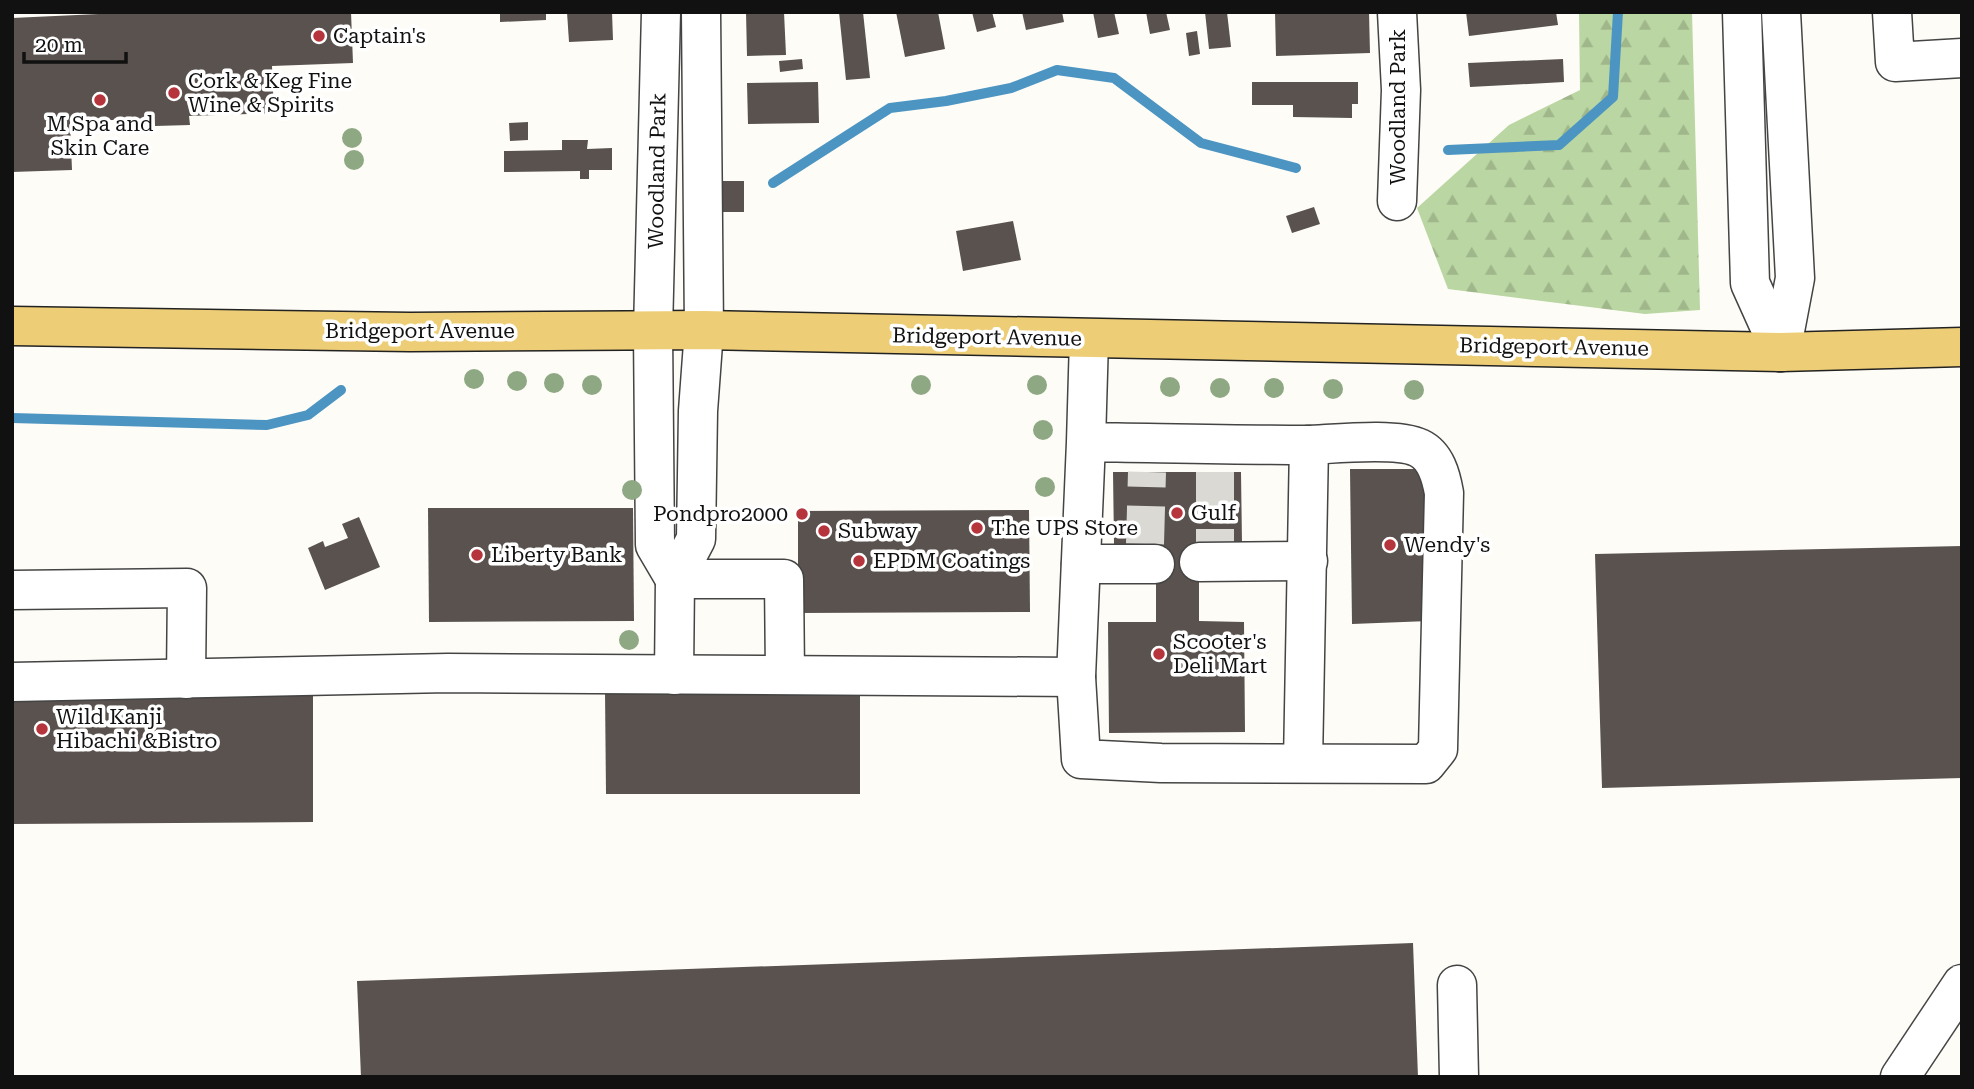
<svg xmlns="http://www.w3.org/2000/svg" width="1974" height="1089" viewBox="0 0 1974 1089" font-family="'Roboto Serif',serif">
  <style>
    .forest { fill: url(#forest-firs) }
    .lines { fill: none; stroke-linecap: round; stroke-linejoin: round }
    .stream { stroke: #4c95c2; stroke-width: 10 }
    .building { fill: #59524e }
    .minor-tunnel { stroke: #dad9d4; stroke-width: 38; stroke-dasharray: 38 19; stroke-linecap: butt }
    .minor-casing { stroke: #444; stroke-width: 41 }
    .major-casing { stroke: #222; stroke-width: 41 }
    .minor { stroke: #fff; stroke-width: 38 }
    .major { stroke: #edce77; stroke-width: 38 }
    .tree { fill: #8fa884 }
    .poi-dot { fill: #b6343c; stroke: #fff; stroke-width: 2.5 }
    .labels { text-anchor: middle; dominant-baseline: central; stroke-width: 7; stroke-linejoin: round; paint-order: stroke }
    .poi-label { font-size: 21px; fill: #111; stroke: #fff; text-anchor: start }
    .street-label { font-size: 21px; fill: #111; stroke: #fff }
  </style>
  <defs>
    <pattern id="forest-firs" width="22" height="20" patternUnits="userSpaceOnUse" patternTransform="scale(1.75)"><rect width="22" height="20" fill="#bad6a2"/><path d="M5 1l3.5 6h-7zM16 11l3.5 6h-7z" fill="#9fb78a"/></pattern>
  </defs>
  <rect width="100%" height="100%" fill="#fefcf6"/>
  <!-- forest -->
  <polygon class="forest" points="1579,12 1692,12 1700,310 1645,314 1448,289 1417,208 1509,125 1580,90"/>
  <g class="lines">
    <!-- stream -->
    <g class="stream">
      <polyline points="1448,150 1559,145 1613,97 1618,12"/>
      <polyline points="773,183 890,108 946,101 1011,88 1057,70 1114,78 1201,143 1296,168"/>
      <polyline points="12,418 267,425 308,415 341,390"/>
    </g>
  </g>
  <!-- building -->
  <g class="building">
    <polygon points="142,12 351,12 353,63 272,66 274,113 189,116 190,125 155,126 154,118 70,122 72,170 12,172 12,18"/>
    <polygon points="500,12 546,12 546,20 500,22"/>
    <polygon points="567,12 612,12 613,40 569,42"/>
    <polygon points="746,12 784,12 786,55 747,56"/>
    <polygon points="839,12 863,12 870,78 846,80"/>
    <polygon points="896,12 938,12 945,49 905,57"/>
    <polygon points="972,12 992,12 996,27 977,32"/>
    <polygon points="1022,12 1062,12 1064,22 1026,30"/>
    <polygon points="1093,12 1114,12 1119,34 1098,38"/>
    <polygon points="1146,12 1166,12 1170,30 1150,34"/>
    <polygon points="1205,12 1227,12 1231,47 1209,49"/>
    <polygon points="1275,12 1369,12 1370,53 1276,56"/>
    <polygon points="1466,12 1556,12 1558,25 1469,36"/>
    <polygon points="1197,31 1200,54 1189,56 1186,33"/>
    <polygon points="802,59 803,69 780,72 779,61"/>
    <polygon points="1563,59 1564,82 1470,87 1468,63"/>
    <polygon points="818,82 819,123 748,124 747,83"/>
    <polygon points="1252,82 1358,82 1358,104 1352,104 1352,118 1293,117 1293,105 1252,105"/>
    <polygon points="528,122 528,140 510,141 509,123"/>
    <polygon points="562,140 588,140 587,149 612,148 612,170 589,170 589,179 580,179 580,171 504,172 504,151 562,150"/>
    <rect x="720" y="181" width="24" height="31"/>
    <polygon points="1314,207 1320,224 1292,233 1286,216"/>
    <polygon points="1013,221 1021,260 963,271 956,231"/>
    <polygon points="1350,469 1428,469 1429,621 1352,624"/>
    <polygon points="1113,472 1241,472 1242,544 1199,544 1199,621 1244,622 1245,732 1109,733 1108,622 1156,622 1156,544 1114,544"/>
    <polygon points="428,508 633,508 634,621 429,622"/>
    <polygon points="1029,510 1030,612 798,613 798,511"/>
    <polygon points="359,517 380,567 325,590 308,548 323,541 325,547 348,538 342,524"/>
    <polygon points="1962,546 1962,778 1602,788 1595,554"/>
    <polygon points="860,690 860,794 606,794 605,691"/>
    <polygon points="313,695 313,822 12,824 12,696"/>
    <polygon points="1413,943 1418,1077 361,1077 357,981"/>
  </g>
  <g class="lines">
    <!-- minor-tunnel -->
    <g class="minor-tunnel">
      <polyline points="1215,472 1215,544"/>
      <polyline points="1145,544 1147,472"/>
    </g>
    <!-- minor casing -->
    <g class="minor-casing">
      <g id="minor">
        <polyline points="661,12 653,331 655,545 675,579"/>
        <polyline points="1742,12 1750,283 1781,352"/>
        <polyline points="1892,12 1895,62 1962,58"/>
        <polyline points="1397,201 1401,90 1397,12"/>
        <polyline points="1781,352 1795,278 1781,12"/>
        <path d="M1086,442c74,1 147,3 221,3 27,-1 90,-8 112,3 17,8 22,28 25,45l-6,256 -12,15 -265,-1 -80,-4 -5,-82 10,-235 3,-103"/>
        <polyline points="1199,562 1308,561"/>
        <polyline points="1081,564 1155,564"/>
        <polyline points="675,579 784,579 785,675"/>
        <polyline points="12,590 187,588 186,679"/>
        <polyline points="674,675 675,579 696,539 698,411 704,330 701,12"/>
        <polyline points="12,682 448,673 1076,677"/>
        <polyline points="1303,763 1309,445"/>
        <polyline points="1457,985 1459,1077"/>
        <polyline points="1900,1077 1962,984"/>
      </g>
    </g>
    <!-- major casing -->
    <g class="major-casing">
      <polyline id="major" points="12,326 410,332 704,330 1781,352 1962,347"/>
    </g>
    <!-- minor -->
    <use href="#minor" class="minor"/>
    <!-- major -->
    <use href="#major" class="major"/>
  </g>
  <!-- trees -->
  <g class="tree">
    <circle cx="352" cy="138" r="10"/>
    <circle cx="354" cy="160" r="10"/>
    <circle cx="474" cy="379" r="10"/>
    <circle cx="517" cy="381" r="10"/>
    <circle cx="554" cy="383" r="10"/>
    <circle cx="592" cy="385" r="10"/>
    <circle cx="921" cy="385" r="10"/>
    <circle cx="1037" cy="385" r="10"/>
    <circle cx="1170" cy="387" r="10"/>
    <circle cx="1220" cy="388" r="10"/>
    <circle cx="1274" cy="388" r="10"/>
    <circle cx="1333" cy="389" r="10"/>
    <circle cx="1414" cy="390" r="10"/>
    <circle cx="1043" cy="430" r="10"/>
    <circle cx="1045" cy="487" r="10"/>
    <circle cx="632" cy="490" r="10"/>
    <circle cx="629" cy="640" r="10"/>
  </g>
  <!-- markers -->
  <g class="poi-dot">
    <circle cx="319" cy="36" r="7"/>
    <circle cx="174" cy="93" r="7"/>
    <circle cx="100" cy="100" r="7"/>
    <circle cx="1177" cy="513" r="7"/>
    <circle cx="802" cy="514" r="7"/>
    <circle cx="977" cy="528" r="7"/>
    <circle cx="824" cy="531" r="7"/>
    <circle cx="1390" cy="545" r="7"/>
    <circle cx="477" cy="555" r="7"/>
    <circle cx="859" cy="561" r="7"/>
    <circle cx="1159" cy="654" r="7"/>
    <circle cx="42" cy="729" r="7"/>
  </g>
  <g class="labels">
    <!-- poi labels -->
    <g class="poi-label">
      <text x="333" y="36">Captain's</text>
      <text x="188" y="81">Cork &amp; Keg Fine<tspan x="188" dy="24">Wine &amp; Spirits</tspan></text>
      <text x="100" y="124" text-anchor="middle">M Spa and<tspan x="100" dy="24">Skin Care</tspan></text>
      <text x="1191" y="513">Gulf</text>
      <text x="788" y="514" text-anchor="end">Pondpro2000</text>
      <text x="991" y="528">The UPS Store</text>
      <text x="838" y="531">Subway</text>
      <text x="1404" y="545">Wendy's</text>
      <text x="491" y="555">Liberty Bank</text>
      <text x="873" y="561">EPDM Coatings</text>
      <text x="1173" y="642">Scooter's<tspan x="1173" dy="24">Deli Mart</tspan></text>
      <text x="56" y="717">Wild Kanji<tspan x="56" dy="24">Hibachi &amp;Bistro</tspan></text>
    </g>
    <!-- street labels -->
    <g class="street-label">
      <text transform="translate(1398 107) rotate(-90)">Woodland Park</text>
      <text transform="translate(657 171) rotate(-89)">Woodland Park</text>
      <text x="420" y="331">Bridgeport Avenue</text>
      <text transform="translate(987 337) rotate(1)">Bridgeport Avenue</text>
      <text transform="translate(1554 347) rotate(1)">Bridgeport Avenue</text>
    </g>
  </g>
  <!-- border -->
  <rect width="1974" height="1089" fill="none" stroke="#111111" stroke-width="28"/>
  <!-- scale -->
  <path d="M24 52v10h102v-10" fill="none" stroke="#111111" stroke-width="3.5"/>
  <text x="35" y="52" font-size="21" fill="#111111" stroke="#ffffff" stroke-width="5" paint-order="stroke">20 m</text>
</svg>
